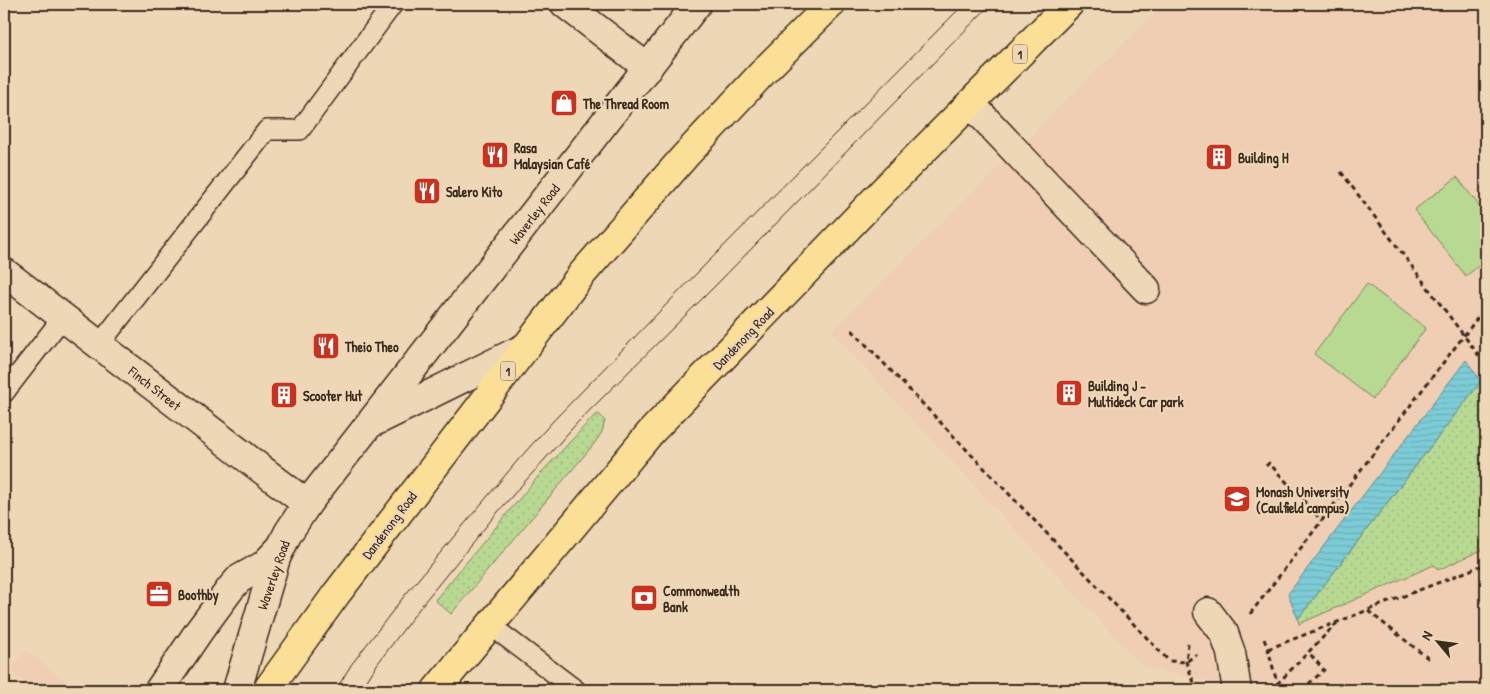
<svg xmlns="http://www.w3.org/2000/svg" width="1490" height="694" viewBox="0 0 1490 694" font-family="'Patrick Hand',sans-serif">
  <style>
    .built { fill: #f0ceb4 }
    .grass { fill: url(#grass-dots); stroke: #7a8258 }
    .pitch { fill: #b8d992; stroke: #7a8258 }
    .water { fill: url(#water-rules); stroke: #628b8d }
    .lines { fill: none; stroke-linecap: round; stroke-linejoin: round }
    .lane-casing { stroke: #3b2a1e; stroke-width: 22 }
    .street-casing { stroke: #3b2a1e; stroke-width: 31 }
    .highway-casing { stroke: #3b2a1e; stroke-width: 31 }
    .path { stroke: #3b2a1e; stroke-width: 3; stroke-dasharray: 5 4; stroke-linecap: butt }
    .lane { stroke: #eed7b7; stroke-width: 19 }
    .street { stroke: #eed7b7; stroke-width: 28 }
    .highway { stroke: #fbdf96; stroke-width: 28 }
    .tram { stroke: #3b2a1e; stroke-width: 1 }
    .labels { text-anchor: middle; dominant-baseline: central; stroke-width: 4.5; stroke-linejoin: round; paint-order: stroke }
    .shield { fill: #eed7b7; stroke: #715e4c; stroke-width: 1 }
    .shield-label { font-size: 12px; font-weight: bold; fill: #3b2a1e }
    .poi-label { font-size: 14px; font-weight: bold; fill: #3b2a1e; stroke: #eed7b7; text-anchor: start }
    .street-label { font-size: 14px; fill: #3b2a1e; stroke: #eed7b7 }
  </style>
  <defs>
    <pattern id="grass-dots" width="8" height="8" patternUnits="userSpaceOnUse" patternTransform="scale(1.25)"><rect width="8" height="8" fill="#b8d992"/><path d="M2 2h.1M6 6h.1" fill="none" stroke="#9fba7d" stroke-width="1.8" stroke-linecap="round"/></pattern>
    <pattern id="water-rules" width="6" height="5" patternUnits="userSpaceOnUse" patternTransform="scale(1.25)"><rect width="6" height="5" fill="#7cccd7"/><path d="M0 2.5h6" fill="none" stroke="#6cafb8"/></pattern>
  </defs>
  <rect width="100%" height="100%" fill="#eed7b7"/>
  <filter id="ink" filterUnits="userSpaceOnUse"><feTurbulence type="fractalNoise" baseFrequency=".02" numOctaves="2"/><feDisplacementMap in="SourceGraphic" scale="10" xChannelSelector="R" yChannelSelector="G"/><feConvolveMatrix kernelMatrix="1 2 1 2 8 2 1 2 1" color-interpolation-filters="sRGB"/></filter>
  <g filter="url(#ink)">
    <!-- built -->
    <g class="built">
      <polygon points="1164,4 1486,4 1486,690 1246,690 1143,667 831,332"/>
      <polygon points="26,650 76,690 34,690 10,671"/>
    </g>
    <!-- grass -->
    <g class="grass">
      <polygon points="1481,381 1486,387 1486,548 1438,570 1434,565 1299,624 1298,619"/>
      <polygon points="599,414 605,421 602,432 594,444 451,614 435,600 541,473 594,416"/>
    </g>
    <!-- pitch -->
    <g class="pitch">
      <polygon points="1457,177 1486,215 1486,260 1466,276 1414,210"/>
      <polygon points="1367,284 1426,328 1373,399 1314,354"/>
    </g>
    <!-- water -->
    <polygon class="water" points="1466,360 1481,381 1298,619 1288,594"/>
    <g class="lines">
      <!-- lane casing -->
      <g class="lane-casing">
        <g id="lane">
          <polyline points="99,345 267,130 300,130 393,4"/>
          <polyline points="4,393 63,317"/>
          <polyline points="490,625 576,690"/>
        </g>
      </g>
      <!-- street casing -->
      <g class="street-casing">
        <g id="street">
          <polyline points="565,4 648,68"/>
          <polyline points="971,104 1146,289"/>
          <polyline points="4,272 307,504"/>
          <polyline points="376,421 526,347"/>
          <polyline points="1208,612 1224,633 1231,653 1237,690"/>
          <polyline points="159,690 199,631 231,588 239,579 264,565 281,547"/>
          <polyline points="237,690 276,558 288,533 307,504 697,4"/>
        </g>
      </g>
      <!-- highway casing -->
      <g class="highway-casing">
        <g id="highway">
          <polyline points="267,690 337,593 582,274 685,156 768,67 831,4"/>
          <polyline points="436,690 651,432 885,189 1069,4"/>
        </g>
      </g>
      <!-- path -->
      <g class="path">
        <polyline points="1341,172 1486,365"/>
        <polyline points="852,330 1169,661 1186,662 1197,654"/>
        <polyline points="1266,466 1269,463 1322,521"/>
        <polyline points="1368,611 1429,659"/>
        <polyline points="1250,614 1486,307"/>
        <polyline points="1264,639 1268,649 1279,690"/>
        <polyline points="1188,643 1186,662 1197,690"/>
        <polyline points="1268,649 1486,564"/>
        <polyline points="1277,684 1337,623"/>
        <polyline points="1302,690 1324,670 1309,653"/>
      </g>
      <!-- lane -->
      <use href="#lane" class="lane"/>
      <!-- street -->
      <use href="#street" class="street"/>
      <!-- highway -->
      <use href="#highway" class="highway"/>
      <!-- tram -->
      <g class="tram">
        <polyline points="336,690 351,665 405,595 518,460 554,420 698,272 964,4"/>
        <polyline points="361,690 378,663 425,601 497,513 577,423 715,286 991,4"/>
      </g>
    </g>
  </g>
  <!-- icons -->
  <defs>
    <g id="shop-square" transform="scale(1.4375)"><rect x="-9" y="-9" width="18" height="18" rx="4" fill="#c8321e" stroke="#eed7b7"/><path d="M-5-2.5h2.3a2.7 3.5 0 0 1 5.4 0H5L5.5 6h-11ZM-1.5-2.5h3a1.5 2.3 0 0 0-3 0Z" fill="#fff"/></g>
    <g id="restaurant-square" transform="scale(1.4375)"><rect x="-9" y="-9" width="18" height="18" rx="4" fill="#c8321e" stroke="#eed7b7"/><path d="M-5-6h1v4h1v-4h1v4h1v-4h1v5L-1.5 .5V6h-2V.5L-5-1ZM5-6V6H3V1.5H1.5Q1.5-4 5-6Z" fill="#fff"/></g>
    <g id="building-square" transform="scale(1.4375)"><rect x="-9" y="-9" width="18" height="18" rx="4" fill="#c8321e" stroke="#eed7b7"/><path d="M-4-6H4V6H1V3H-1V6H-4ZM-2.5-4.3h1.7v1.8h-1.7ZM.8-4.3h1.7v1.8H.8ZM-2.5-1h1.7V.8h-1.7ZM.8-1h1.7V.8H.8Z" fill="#fff"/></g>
    <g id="university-square" transform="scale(1.4375)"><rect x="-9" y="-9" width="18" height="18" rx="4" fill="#c8321e" stroke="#eed7b7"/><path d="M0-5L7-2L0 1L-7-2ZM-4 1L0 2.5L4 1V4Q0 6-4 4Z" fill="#fff"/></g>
    <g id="office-square" transform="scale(1.4375)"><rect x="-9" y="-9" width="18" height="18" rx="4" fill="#c8321e" stroke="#eed7b7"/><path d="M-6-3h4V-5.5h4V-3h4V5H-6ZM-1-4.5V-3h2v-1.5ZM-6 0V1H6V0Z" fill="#fff"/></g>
    <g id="bank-square" transform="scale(1.4375)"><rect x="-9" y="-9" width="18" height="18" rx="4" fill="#c8321e" stroke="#eed7b7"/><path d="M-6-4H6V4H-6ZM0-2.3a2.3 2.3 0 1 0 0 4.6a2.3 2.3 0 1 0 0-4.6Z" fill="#fff"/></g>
  </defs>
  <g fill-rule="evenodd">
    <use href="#shop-square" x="564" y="103"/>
    <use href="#restaurant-square" x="495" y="155"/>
    <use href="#building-square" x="1219" y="157"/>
    <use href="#restaurant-square" x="427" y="191"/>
    <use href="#restaurant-square" x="326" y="346"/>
    <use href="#building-square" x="1069" y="393"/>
    <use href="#building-square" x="284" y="395"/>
    <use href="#university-square" x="1237" y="499"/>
    <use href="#office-square" x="159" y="594"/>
    <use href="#bank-square" x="644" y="598"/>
  </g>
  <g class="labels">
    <!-- shield labels -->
    <g class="shield">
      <rect x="1012.5" y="44.5" width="15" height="19" rx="4"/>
      <rect x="500.5" y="361.5" width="15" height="19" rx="4"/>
    </g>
    <g class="shield-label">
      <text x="1020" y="54">1</text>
      <text x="508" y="371">1</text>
    </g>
    <!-- poi labels -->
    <g class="poi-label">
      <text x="583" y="103">The Thread Room</text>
      <text x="514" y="147">Rasa<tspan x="514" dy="16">Malaysian Café</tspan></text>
      <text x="1238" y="157">Building H</text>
      <text x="446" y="191">Salero Kito</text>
      <text x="345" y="346">Theio Theo</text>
      <text x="1088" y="385">Building J -<tspan x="1088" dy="16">Multideck Car park</tspan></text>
      <text x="303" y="395">Scooter Hut</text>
      <text x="1256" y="491">Monash University<tspan x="1256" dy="16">(Caulfield campus)</tspan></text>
      <text x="663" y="590">Commonwealth<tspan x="663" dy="16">Bank</tspan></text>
      <text x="178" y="594">Boothby</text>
    </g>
    <!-- street labels -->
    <g class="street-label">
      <text transform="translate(534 214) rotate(-52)">Waverley Road</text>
      <text transform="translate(743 338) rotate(-46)">Dandenong Road</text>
      <text transform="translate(155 388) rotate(38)">Finch Street</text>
      <text transform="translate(389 525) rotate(-53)">Dandenong Road</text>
      <text transform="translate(273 575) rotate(-71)">Waverley Road</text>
    </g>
  </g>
  <!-- margin -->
  <rect width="1490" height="694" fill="none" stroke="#eed7b7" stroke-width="20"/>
  <rect x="10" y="10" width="1470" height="674" fill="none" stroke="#3b2a1e" stroke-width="2" filter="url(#ink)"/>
  <!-- north arrow -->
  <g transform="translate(1438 642) rotate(299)" stroke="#eed7b7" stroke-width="4" paint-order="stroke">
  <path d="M0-4L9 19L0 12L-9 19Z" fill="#3b2a1e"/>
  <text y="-8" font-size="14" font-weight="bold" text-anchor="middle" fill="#3b2a1e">N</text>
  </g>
</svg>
